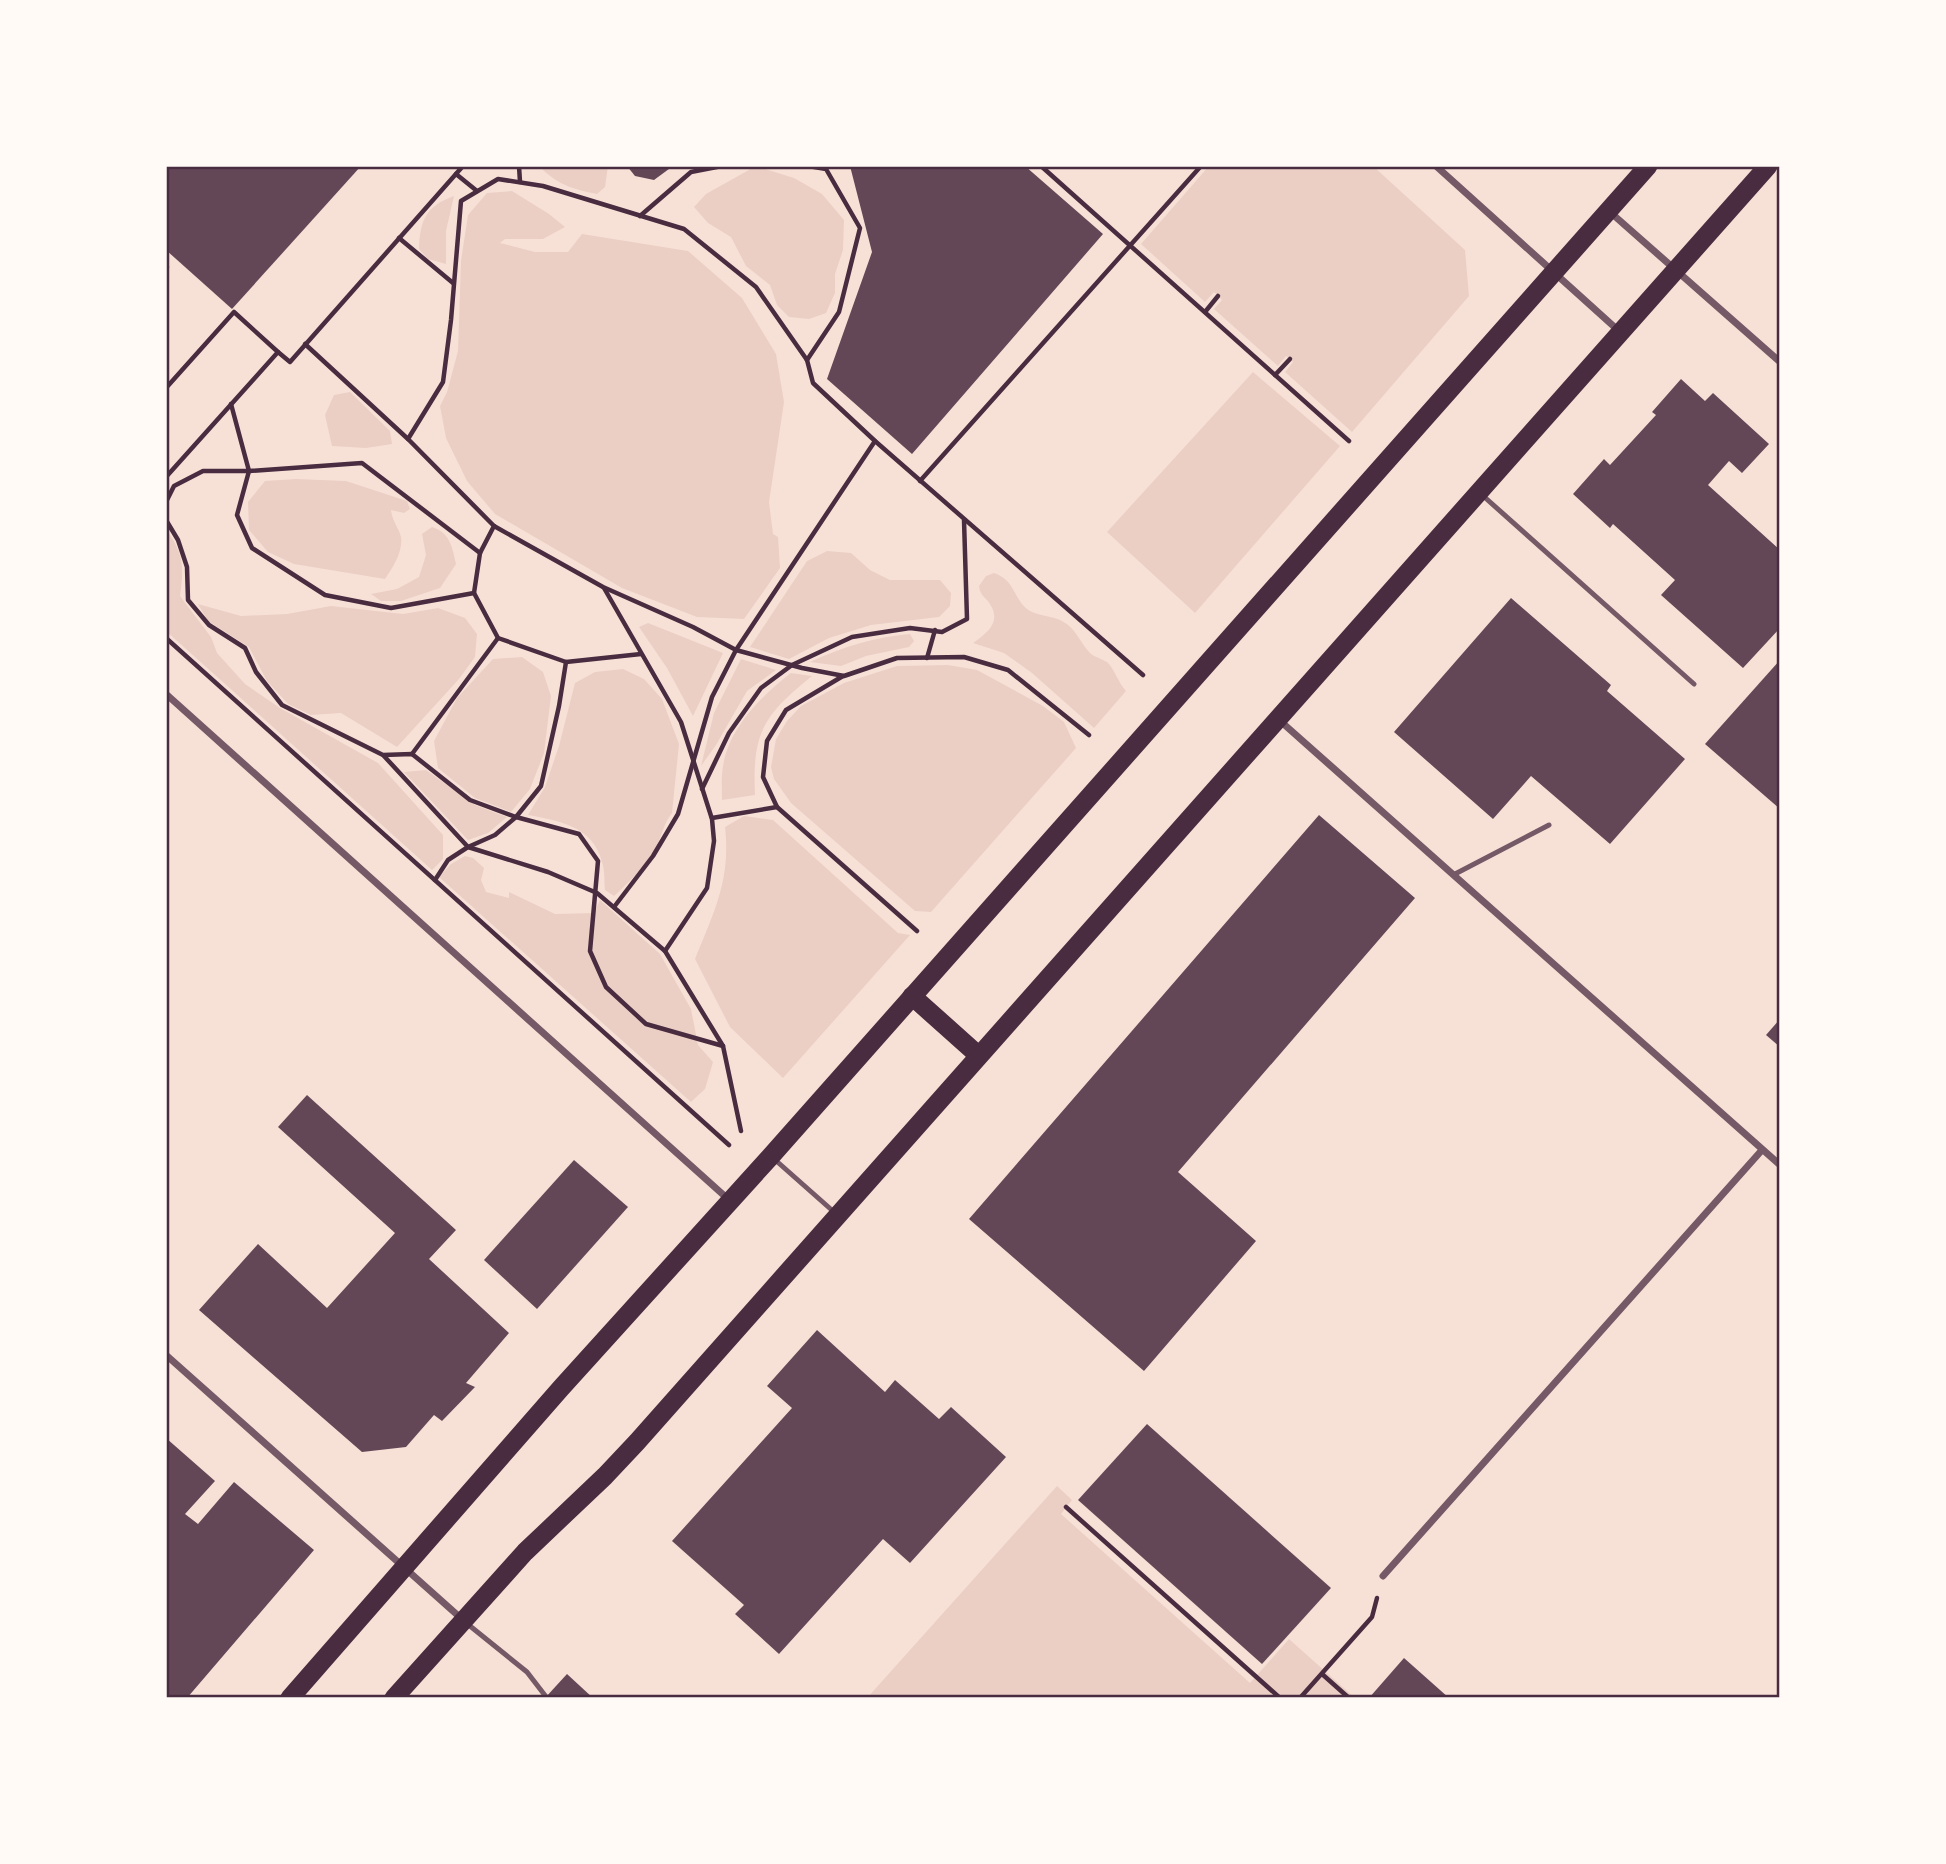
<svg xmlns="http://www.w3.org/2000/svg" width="1946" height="1864" viewBox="0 0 1946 1864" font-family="Karla,sans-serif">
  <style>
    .green { fill: #ebcfc5 }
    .building { fill: #644757 }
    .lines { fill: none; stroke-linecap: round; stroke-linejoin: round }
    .path { stroke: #4a2c40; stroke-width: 4.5 }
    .service { stroke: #755966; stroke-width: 5 }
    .minor { stroke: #755966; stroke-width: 7 }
    .trunk { stroke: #4a2c40; stroke-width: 19 }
    .neatline { fill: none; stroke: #4a2c40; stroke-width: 2.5 }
  </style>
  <rect width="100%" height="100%" fill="#f7e1d7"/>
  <!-- green -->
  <g class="green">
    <path d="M539,166h69l-3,21 -8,7c-25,-5 -39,-9 -58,-28z"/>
    <polygon points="756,166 794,178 822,194 844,220 843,250 835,274 835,293 826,313 809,319 789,317 777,305 770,285 746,266 731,237 708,223 694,207 706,194"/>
    <polygon points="1209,166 1373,166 1465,250 1469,296 1352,432 1285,372 1293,362 1286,356 1278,366 1214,309 1222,300 1214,292 1205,302 1141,244"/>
    <polygon points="512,191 549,214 565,227 543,239 505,239 500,243 535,252 568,252 582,234 688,251 742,298 776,354 784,402 769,502 773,534 778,537 780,568 744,619 697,617 622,588 495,514 467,481 446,438 440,406 447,392 458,351 461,261 468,215 487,193"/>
    <path d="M454,196l-8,35v33l-18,-5 -9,-10c1,-29 7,-43 35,-53z"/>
    <polygon points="1253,372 1340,446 1195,613 1107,532"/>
    <polygon points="350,392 390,431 392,444 366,448 332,446 325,415 334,395"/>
    <path d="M296,479l50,2 61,20 3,8 -6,4 -13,-3c1,11 8,18 10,27 2,15 -8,30 -16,42l-91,-15 -26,-12 -19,-22 -1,-28 17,-21z"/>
    <path d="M432,527c18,6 20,19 24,37l-16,24 -39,13h-20l-10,-7 26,-5 22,-12 7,-22 -4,-21z"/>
    <path d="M166,529c18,25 18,38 14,67l31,41 6,16 28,31 35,24 98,55 65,72v24l-11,11 -266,-239z"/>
    <polygon points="827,551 851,553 870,570 890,580 940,580 951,593 950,606 939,617 871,625 829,638 789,659 750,647 807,561"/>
    <path d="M994,573c23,8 19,28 36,38 10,5 22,5 32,10 14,7 18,22 28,32 5,5 15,6 19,11 6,7 9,18 17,27l-32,37 -62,-55 -28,-20 -31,-10c17,-12 30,-23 14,-43 -5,-5 -7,-7 -8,-14l7,-10z"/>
    <polygon points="198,604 241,616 287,614 331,606 403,614 438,608 465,618 477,634 475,657 459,679 397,747 341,713 311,715 288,704 267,681 249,647 208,621"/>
    <polygon points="648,623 723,653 693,716 667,668 639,627"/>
    <path d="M910,634l4,7 -5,6 -43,9 -25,10 -31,-4c33,-15 64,-25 100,-28z"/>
    <polygon points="522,657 543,672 551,696 544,753 530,789 511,812 475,798 438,768 434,741 457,698 493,659"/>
    <polygon points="741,659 776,670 747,691 716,745 701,766 714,713"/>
    <polygon points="948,665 977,670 1043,706 1064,722 1076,748 931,912 915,911 791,803 774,779 771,767 776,739 787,721 801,706 844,683 897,666"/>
    <path d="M623,669l21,10 18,20 17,45 -7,69c-9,11 -10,24 -17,36 -10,18 -26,33 -41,47l-9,-6c-1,-9 0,-20 -3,-28 -9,-36 -43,-41 -74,-47l17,-28 14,-41 16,-63 20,-11z"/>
    <path d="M791,673l21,3c-48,39 -60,56 -57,119l-33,5c0,-11 -1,-23 1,-34 6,-38 38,-70 68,-93z"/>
    <polygon points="426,770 475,805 507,817 488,833 468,840 404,772"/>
    <path d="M744,816l29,4 125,113 12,2 -127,143 -53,-51 -35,-68c19,-47 36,-80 30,-132z"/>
    <polygon points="465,856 473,858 484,868 481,880 486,892 509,898 509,892 555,914 594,913 600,900 660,954 691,1009 698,1045 713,1062 705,1089 691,1102 439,877 451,864"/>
    <polygon points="1057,1486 1072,1500 1061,1514 1250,1683 1289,1639 1355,1698 867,1698"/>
  </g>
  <!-- building -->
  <g class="building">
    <polygon points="166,166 361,166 232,309 166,250"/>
    <polygon points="627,166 673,166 654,180 635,176"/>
    <polygon points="850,166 1025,166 1103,234 912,454 827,379 872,252"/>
    <polygon points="1681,379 1705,401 1713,393 1769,444 1742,473 1729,461 1708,485 1780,550 1780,628 1743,668 1661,595 1675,580 1613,524 1610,528 1573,494 1604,459 1610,465 1656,415 1652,412"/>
    <polygon points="1511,598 1611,685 1607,691 1685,759 1610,844 1531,776 1493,819 1394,732"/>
    <polygon points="1780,660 1780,809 1705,744"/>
    <polygon points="1319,815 1415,898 1178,1172 1256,1241 1144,1371 969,1219"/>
    <polygon points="1780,1019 1780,1047 1766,1035"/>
    <polygon points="307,1095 456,1230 429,1259 509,1333 466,1383 475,1387 442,1421 434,1415 406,1447 362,1452 199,1310 258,1244 327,1308 395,1233 278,1127"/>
    <polygon points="574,1160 628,1207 537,1309 484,1260"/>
    <polygon points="817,1330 885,1392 895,1380 939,1419 951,1407 1006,1457 910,1563 883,1539 779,1654 735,1614 744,1605 672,1541 792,1408 767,1386"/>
    <polygon points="1147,1424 1331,1588 1262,1664 1078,1500"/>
    <polygon points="166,1438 215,1481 185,1514 198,1524 234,1482 314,1550 187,1698 166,1698"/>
    <polygon points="1404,1658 1449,1698 1369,1698"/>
    <polygon points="567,1674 593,1698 545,1698"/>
  </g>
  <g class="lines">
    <!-- path -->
    <g class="path">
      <polyline points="519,166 520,182"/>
      <polyline points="1041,166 1349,441"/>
      <polyline points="456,174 477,191"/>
      <polyline points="640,216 691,172 722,166"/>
      <polyline points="399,238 453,283"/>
      <polyline points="166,267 167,267"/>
      <polyline points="1205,312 1218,296"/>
      <polyline points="305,344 408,439"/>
      <polyline points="807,360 839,312 860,228 826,169 808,166"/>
      <polyline points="1275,375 1290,359"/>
      <polyline points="166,388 234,312 278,352"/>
      <polyline points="231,404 249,471 237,515 252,548 325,595 391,608 474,593"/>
      <polyline points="166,477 278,352 290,362 463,166"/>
      <polyline points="920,481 1201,166"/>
      <polyline points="166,502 174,486 203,471 249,471 362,463 480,553"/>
      <polyline points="166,520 178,540 187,567 188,600 209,625 245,648 256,672 282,705 383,755 412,754 470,800 516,817 579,834 598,861 590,951 606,987 646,1024 723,1046"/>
      <polyline points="494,526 480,553 474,593 498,638 566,662 641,654"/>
      <polyline points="604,588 681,722 712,819 714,841 707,888 665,951"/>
      <polyline points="166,638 729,1145"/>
      <polyline points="927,658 935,630"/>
      <polyline points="843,676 786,710 767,741 763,777 777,807 917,931"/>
      <polyline points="1089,735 1008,670 964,657 897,658 844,676 802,668 736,650 693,627 603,587 494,526 408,439 443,382 451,320 461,201 498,179 543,186 684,229 756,287 807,360 813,383 875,441 1143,675"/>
      <polyline points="412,754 498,638"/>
      <polyline points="384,756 468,847 548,872 597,893 665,951 723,1046 741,1131"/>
      <polyline points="702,789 729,733 761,688 792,665 852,637 910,628 942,632 967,619 964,520"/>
      <polyline points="712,818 777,807"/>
      <polyline points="435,880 448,860 468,847 495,835 516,817 541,786 559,706 566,662"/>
      <polyline points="614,907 653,856 678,814 712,697 736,650 875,441"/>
      <polyline points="1066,1507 1280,1698"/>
      <polyline points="1322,1674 1349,1698"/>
      <polyline points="1300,1698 1372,1617 1377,1598"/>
    </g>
    <!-- service -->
    <g class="service">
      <polyline points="1481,494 1694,684"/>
      <polyline points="1455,874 1549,825"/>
      <polyline points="773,1158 834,1212"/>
      <polyline points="465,1622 527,1672 547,1698"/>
    </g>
    <!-- minor -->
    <g class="minor">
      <polyline points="1436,166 1620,332"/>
      <polyline points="1610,212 1780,362"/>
      <polyline points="166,694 728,1199"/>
      <polyline points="1278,719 1780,1165"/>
      <polyline points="166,1355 463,1620"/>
      <polyline points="1383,1576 1762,1150"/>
    </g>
    <!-- trunk -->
    <g class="trunk">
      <polyline points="912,996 978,1055"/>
      <polyline points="290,1698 561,1388 771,1156 1648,166"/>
      <polyline points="394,1698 525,1552 605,1476 637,1442 1768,166"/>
    </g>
  </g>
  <!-- border -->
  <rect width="1946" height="1864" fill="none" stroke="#fffaf5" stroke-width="336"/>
  <rect x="168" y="168" width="1610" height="1528" class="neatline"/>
</svg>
